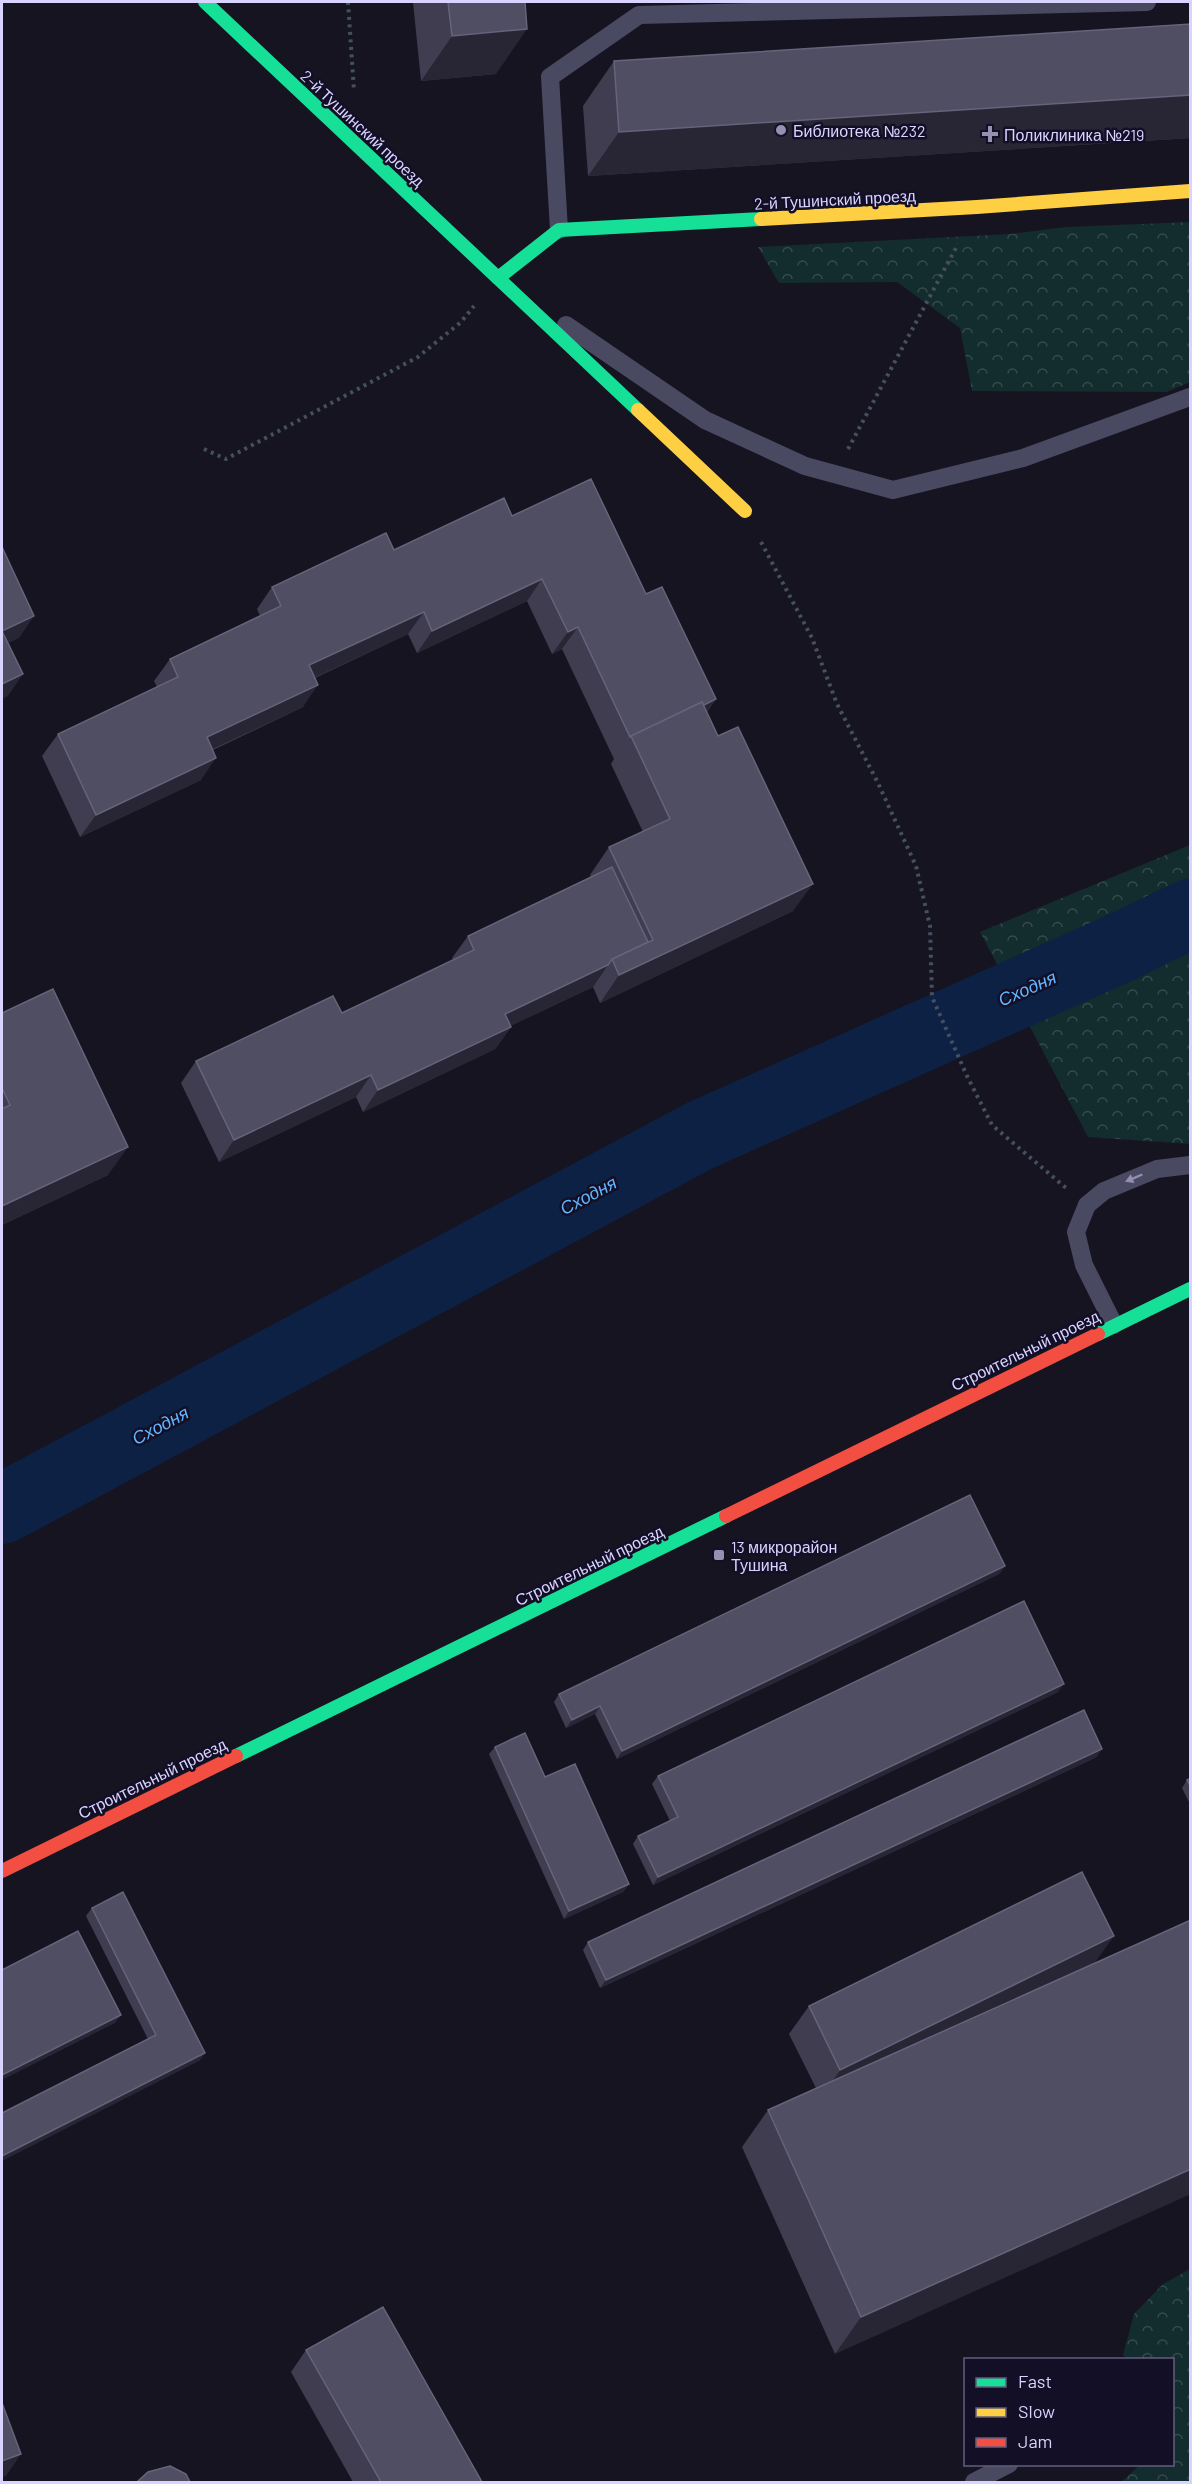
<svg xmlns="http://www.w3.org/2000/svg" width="1192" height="2484" viewBox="0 0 1192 2484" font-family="Barlow,sans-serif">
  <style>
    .forest { fill: url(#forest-crowns) }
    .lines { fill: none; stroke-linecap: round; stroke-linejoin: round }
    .river { stroke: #0d2144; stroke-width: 70 }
    .path { stroke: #44505f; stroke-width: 4; stroke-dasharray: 3 4.5; stroke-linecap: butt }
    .lane { stroke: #4a4962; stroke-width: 18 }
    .fast { stroke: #16e098; stroke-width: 14 }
    .slow { stroke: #ffcf43; stroke-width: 14 }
    .jam { stroke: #f24e42; stroke-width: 14 }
    .wall { fill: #403d50 }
    .shaded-wall { fill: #282635 }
    .building { fill: #504e63; stroke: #66637b; stroke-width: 1.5 }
    .oneway { fill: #928eb0 }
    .poi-dot { fill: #9591b1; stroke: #130f26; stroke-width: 2 }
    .labels { text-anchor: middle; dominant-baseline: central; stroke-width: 5; stroke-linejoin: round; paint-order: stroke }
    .street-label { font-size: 16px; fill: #d9d4ff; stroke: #130f26 }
    .poi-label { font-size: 16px; fill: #d9d4ff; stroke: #130f26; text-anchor: start }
    .water-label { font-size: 18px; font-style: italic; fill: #62b6ff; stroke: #130f26 }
  </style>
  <defs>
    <pattern id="forest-crowns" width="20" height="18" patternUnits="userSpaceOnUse" patternTransform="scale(1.5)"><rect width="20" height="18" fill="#132c2d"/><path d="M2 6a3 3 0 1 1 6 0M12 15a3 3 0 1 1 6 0" fill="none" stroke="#354a4c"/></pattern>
  </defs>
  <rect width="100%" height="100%" fill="#161421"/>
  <!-- forest -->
  <g class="forest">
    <polygon points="1190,222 1190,382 1167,392 972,391 960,328 897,282 779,283 758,247 1011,234 1066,227"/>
    <polygon points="1190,845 1190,1144 1088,1137 980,932"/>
    <polygon points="1190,2269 1190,2482 1121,2482 1140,2465 1172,2464 1172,2360 1127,2359 1123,2355 1134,2314 1163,2284"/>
  </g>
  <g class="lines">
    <!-- river -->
    <polyline class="river" points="2,1509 699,1136 1113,951 1190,914"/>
    <!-- path -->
    <g class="path">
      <polyline points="348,2 354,91"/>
      <polyline points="204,449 226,459 418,357 461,322 474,306"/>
      <polyline points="848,449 958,244"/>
      <polyline points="761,542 812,638 837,704 878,783 916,866 930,926 932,997 967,1076 992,1125 1066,1188"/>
    </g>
    <!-- lane -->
    <g class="lane">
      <polyline points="559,230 550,77 639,15 1147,2"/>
      <polyline points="566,325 705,420 805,466 893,490 1023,458 1190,397"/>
      <polyline points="1114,1325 1084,1265 1076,1232 1087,1205 1104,1191 1157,1169 1190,1165"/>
      <polyline points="974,2482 1009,2464"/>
    </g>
    <!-- fast -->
    <g class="fast">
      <polyline points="205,2 638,410"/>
      <polyline points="498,278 559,230 761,219"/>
      <polyline points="1098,1334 1190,1289"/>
      <polyline points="236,1756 726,1516"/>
    </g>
    <!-- slow -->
    <g class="slow">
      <polyline points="761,219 977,207 1190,191"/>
      <polyline points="638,410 745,511"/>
    </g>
    <!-- jam -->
    <g class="jam">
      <polyline points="726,1516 1098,1334"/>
      <polyline points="2,1871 236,1756"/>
    </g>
  </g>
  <!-- wall -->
  <g class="wall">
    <polygon points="413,2 525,2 496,74 421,81"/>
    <polygon points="1191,24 1191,138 588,176 583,106 614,61"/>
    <polygon points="512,516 646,594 716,699 707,712 793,911 600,1003 593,987 510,1026 511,1027 495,1049 363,1112 356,1097 219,1162 181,1083 196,1061 342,1013 453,960 452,958 468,936 591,877 590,875 609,847 643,832 611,764 614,759 562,649 552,654 527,601 417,653 408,634 315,678 303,707 213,750 201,780 80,837 42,756 58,734 157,687 154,681 170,659 260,616 257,609 272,587 394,550"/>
    <polygon points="2,1013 108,1175 2,1225"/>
    <polygon points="1005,1566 999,1574 617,1759 595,1714 566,1728 554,1702 559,1694"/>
    <polygon points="1058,1692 653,1885 633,1844 638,1836 670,1821 652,1784 658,1776"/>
    <polygon points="495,1747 629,1884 623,1892 564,1919 489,1754"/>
    <polygon points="1097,1757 600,1988 583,1950 588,1942"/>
    <polygon points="1191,1778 1191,1806 1182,1788 1187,1780"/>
    <polygon points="92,1908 205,2053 199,2061 148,2039 86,1916"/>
    <polygon points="1191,1920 835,2354 742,2147 768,2110 816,2088 789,2034 809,2006 1095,1963"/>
    <polygon points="306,2350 482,2482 353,2482 291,2372"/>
  </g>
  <!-- shaded-wall -->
  <g class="shaded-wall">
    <polygon points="527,29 496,74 421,81 452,36"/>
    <polygon points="1191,95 1191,138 588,176 619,132"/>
    <polygon points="542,579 527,601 417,653 432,631"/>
    <polygon points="424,612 408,634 294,687 309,665"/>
    <polygon points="34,616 19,638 2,646 2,631"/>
    <polygon points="578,627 562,649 552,654 568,632"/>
    <polygon points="23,674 8,696 2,699 2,684"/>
    <polygon points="318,685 303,707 191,759 207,737"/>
    <polygon points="716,699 700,721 632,739"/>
    <polygon points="216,758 201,780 80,837 96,815"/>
    <polygon points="813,884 793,911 600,1003 619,975"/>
    <polygon points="608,965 593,987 489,1036 505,1014"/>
    <polygon points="511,1027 495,1049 363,1112 378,1090"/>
    <polygon points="371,1075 356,1097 219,1162 234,1140"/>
    <polygon points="128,1147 108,1175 2,1225 2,1206"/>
    <polygon points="1005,1566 999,1574 617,1759 622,1751"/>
    <polygon points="1064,1684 1058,1692 653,1885 658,1877"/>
    <polygon points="600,1706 595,1714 566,1728 572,1720"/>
    <polygon points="1102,1749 1097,1757 600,1988 606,1980"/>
    <polygon points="629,1884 623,1892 564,1919 569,1911"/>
    <polygon points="1114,1936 1094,1964 821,2098 840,2070"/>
    <polygon points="121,2015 115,2023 2,2080 2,2075"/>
    <polygon points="205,2053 199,2061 2,2161 2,2156"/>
    <polygon points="1191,2169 1191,2194 835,2354 861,2317"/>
    <polygon points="21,2454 6,2476 2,2477 2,2461"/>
  </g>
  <!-- building -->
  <g class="building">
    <polygon points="448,2 525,2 527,29 452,36"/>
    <polygon points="1191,24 1191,95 619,132 614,61"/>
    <polygon points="591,479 646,594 662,587 716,699 704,705 702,702 631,736 630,737 578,627 568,632 542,579 432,631 424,612 309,665 318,685 207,737 216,758 96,815 58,734 178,677 170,659 281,606 272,587 386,533 394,550 504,498 512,516"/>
    <polygon points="2,547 34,616 2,631 23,674 2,684"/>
    <polygon points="702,702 718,736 738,727 813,884 619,975 612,959 653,940 609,847 670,819 631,736"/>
    <polygon points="612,867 648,942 612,959 608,965 505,1014 511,1027 378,1090 371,1075 234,1140 196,1061 333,996 342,1013 474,950 468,936"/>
    <polygon points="53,989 128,1147 2,1206 2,1109 10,1105 2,1088 2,1013"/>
    <polygon points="970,1495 1005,1566 622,1751 600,1706 572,1720 559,1694"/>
    <polygon points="1024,1601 1064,1684 658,1877 638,1836 678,1817 658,1776"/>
    <polygon points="1084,1710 1102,1749 606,1980 588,1942"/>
    <polygon points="525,1733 545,1777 575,1764 629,1884 569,1911 495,1747"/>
    <polygon points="1191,1778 1191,1787 1187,1780"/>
    <polygon points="1082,1872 1114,1936 840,2070 809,2006"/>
    <polygon points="123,1892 205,2053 2,2156 2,2113 156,2035 92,1908"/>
    <polygon points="1191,1920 1191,2169 861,2317 768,2110"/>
    <polygon points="78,1931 121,2015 2,2075 2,1970"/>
    <polygon points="383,2307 482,2482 381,2482 306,2350"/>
    <polygon points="2,2403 21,2454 2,2461"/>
    <polygon points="170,2466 186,2474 190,2482 137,2482 148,2472"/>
  </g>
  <!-- one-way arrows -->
  <defs><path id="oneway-solid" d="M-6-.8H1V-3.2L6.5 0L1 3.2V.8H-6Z" transform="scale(1.5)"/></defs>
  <use class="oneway" href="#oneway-solid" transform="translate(1134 1178) rotate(157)"/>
  <!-- markers -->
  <g class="poi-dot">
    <circle cx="781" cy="130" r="6"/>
    <path d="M987 125h6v6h6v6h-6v6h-6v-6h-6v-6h6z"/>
    <rect x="713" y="1549" width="12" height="12" rx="3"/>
  </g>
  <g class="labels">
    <!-- street labels -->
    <g class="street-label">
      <text transform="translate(363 128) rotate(43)">2-й Тушинский проезд</text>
      <text transform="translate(835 199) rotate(-3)">2-й Тушинский проезд</text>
      <text transform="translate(1025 1350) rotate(-26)">Строительный проезд</text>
      <text transform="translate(589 1565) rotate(-26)">Строительный проезд</text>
      <text transform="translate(152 1778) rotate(-26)">Строительный проезд</text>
    </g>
    <!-- poi labels -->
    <g class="poi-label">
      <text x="793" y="130">Библиотека №232</text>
      <text x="1004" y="134">Поликлиника №219</text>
      <text x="731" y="1546">13 микрорайон<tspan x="731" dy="18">Тушина</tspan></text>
    </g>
    <!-- water labels -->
    <g class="water-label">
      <text transform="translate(1027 988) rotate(-24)">Сходня</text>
      <text transform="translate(588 1195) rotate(-28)">Сходня</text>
      <text transform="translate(160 1425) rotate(-28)">Сходня</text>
    </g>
  </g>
  <!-- border -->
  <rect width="1192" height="2484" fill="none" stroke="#d9d4ff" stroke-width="6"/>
  <!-- legend -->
  <rect x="964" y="2358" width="210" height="108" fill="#130f26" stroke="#625e7d" stroke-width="1.5"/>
  <rect x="976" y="2378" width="30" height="9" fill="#16e098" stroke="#625e7d" stroke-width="1.5"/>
  <text x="1018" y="2388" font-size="18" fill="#d9d4ff">Fast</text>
  <rect x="976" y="2408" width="30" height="9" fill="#ffcf43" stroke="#625e7d" stroke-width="1.5"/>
  <text x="1018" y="2418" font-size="18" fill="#d9d4ff">Slow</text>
  <rect x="976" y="2438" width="30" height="9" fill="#f24e42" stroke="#625e7d" stroke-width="1.5"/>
  <text x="1018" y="2448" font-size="18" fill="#d9d4ff">Jam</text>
</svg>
